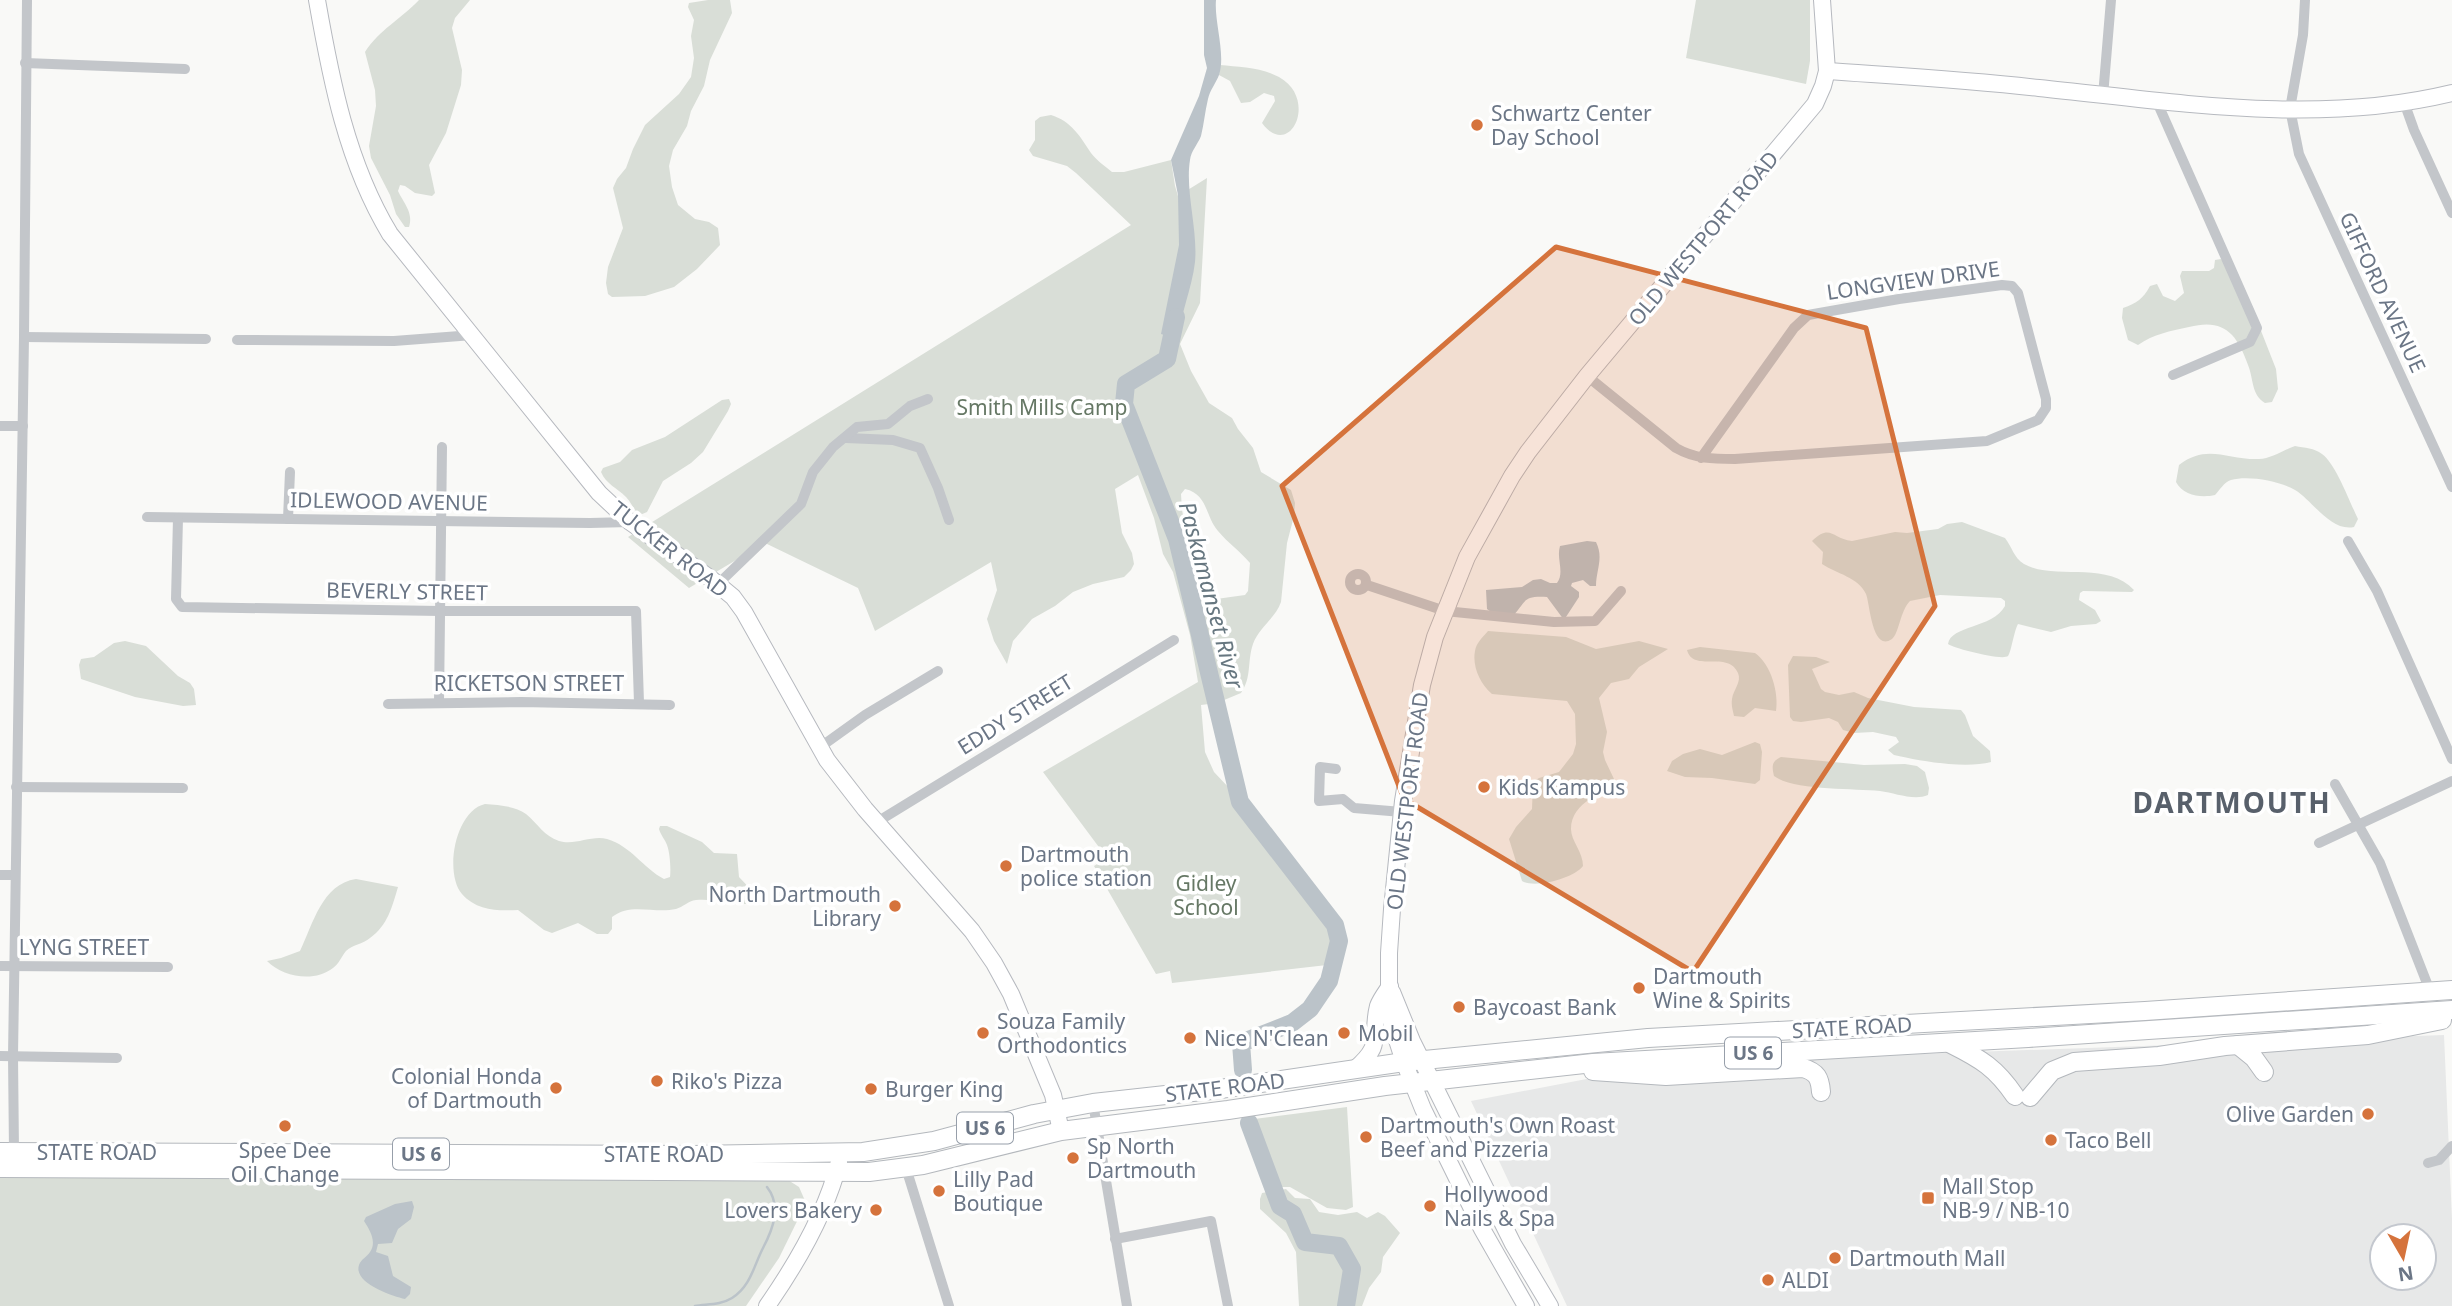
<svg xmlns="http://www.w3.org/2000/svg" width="2452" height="1306" viewBox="0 0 2452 1306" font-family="'Noto Sans',sans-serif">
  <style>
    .built { fill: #e7e8e8; fill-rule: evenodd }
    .green { fill: #d9ded7; fill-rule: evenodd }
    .water { fill: #bbc3c9 }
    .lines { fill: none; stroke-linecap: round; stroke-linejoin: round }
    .stream { stroke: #bbc3c9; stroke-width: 2.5 }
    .river { stroke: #bbc3c9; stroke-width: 18 }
    .secondary-casing { stroke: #b6b9bf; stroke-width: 18 }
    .primary-casing { stroke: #b4b8bd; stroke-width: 20 }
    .street { stroke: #c3c6ca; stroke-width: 10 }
    .secondary { stroke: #fff; stroke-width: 16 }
    .primary { stroke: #fff; stroke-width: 18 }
    .marked { fill: #d5733c; fill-opacity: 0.2; stroke: #d5733c; stroke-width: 5; stroke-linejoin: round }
    .poi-dot { fill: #d5733c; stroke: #fff; stroke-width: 2.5 }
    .labels { text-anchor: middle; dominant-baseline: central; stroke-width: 7; stroke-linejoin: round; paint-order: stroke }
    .shield { fill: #fff; stroke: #979faa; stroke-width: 2 }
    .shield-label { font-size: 19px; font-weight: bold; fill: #6b7686 }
    .poi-label { font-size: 21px; fill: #6b7686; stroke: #fff; text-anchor: start }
    .street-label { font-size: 21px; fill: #6b7686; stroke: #fff }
    .park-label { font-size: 21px; fill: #667865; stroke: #fff }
    .water-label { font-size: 23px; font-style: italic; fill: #677780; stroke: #fff }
    .district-label { font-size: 28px; font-weight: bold; letter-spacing: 2px; fill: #58606b; stroke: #fff }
  </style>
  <rect width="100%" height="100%" fill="#f9f9f7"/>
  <!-- built -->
  <path class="built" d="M2444,1035l8,184v87h-885l-96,-205 199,-38zM2382,1236h42v42h-42z"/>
  <!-- green -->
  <g class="green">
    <path d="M419,0h51l-15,18 -3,10 10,42 -1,15 -15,48 -17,32 6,28 -3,3 -17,-3 -10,-7 -5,-1 -2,6c5,11 16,22 11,36h-4l-9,-13 -6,-19 -19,-37 -2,-12 7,-40 -1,-16 -10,-38c14,-22 36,-33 54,-52z"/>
    <polygon points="708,0 730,0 732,13 710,60 704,86 691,111 687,126 673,150 669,166 672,187 678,205 695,219 709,222 718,228 720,245 697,269 674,287 645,296 612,297 608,294 606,283 608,267 623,228 613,188 617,179 626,168 633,149 645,125 679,94 691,77 694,58 691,36 694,20 688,7 689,3"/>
    <polygon points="1696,0 1810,0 1810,61 1806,84 1686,58"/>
    <path d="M1220,65c19,2 41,2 59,12 40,22 11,84 -17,46l13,-22 -1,-5 -10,-3 -14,9 -9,1 -11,-22 -11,-6z"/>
    <path d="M1051,115c20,6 29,21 40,38 5,7 14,13 21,19h12l47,-12 4,26 3,10 29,-18 -7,125 -20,41 11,27 18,32 23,15 6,11 15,19 8,24 30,18 4,13 -1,13 -7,27 -6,59c-6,17 -22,25 -28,42 -6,18 -1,33 -12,49l-24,10 -16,2 4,47 9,20 33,35 85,126 2,9 -7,23 -155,18 -2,-12 -14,3 -62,-108 13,-8 -64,-86 155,-90 -8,-47 -17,-63 -10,-18 -9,-36 -16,-43 -23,14 7,44 10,20 2,11 -3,6 -7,7 -31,7 -20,8 -18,14 -23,13 -19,22 -6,23 -13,-23 -7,-22 10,-29 -6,-28 -116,69 -17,-43 -93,-45 -76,45 -61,-51 503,-312 -55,-52 -9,-7 -34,-10 -4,-6 6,-10v-19l5,-4zM1185,489c23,5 20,27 33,42 10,12 22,20 32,32l-2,28 -3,4 -36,5 -7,-4 -5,-10 -15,-76 -1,-16z"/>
    <path d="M2221,259l24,31 31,79 2,20 -6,13 -7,1c-14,-9 -11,-23 -17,-38 -11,-32 -25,-47 -59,-38 -19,4 -35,7 -51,18l-10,-5 -6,-22 1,-10c14,-5 20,-9 27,-22l7,-2 6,12 12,5 9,-8 -4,-17 2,-5h27l5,-3 1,-8z"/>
    <path d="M729,399l2,5 -3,7 -25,41 -12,11 -28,18 -16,31 -7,3c-7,-5 -8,-12 -14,-18 -9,-9 -20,-13 -25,-25l2,-4 17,-6 12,-12 33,-13 57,-37z"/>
    <path d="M2295,446c10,2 19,2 27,8 14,10 28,49 36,65l-4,8c-23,5 -41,-26 -59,-37 -15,-9 -47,-15 -64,-10 -7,2 -11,10 -16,15 -13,3 -32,1 -39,-13l3,-17c28,-22 48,-5 80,-6 12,0 24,-9 36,-13z"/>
    <path d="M1962,522l43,16c7,9 9,20 19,26 30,17 82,-4 110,26l-2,2 -49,-1 -3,2 -1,7 16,10 6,11 -5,3 -25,2 -20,6 -33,-8c-4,7 -7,29 -10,32 -6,5 -55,-8 -60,-12 3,-19 44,-15 57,-38v-5l-4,-3 -61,-3 -30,6c-10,10 -11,33 -18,38 -20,14 -22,-35 -26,-45 -8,-17 -29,-20 -44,-30l1,-12 -11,-11c19,-18 20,-2 40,0l43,-9 12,1 31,-4 9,-5z"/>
    <path d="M1488,631l78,6 30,12 43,-8 29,8 -29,18 -10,12 -18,4 -12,15 8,34 -4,20 2,8 9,19c-8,15 -43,22 -43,50 0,12 12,23 12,37 -9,12 -48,23 -61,15l-13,-42 7,-12 16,-18 1,-27 6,-4 20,-6 14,-18 3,-10 -1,-30 -8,-13 -75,-7c-12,-10 -20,-28 -17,-43 1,-8 8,-14 13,-20z"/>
    <polygon points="125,641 146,646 178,676 190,683 194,689 196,705 183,706 135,697 81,679 79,665 81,659 94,657 114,643"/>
    <path d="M1700,647l55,6c16,11 24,40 21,58l-21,-3 -11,9 -10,-1c-1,-5 -3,-11 -2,-17 1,-9 10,-17 6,-26 -10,-23 -45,0 -51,-23z"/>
    <path d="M1793,656l23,1 14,5 -18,7 9,20 4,3 14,3 15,-3 14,6 46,9 47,3 4,5 8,21 17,15 1,11c-26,7 -71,-1 -97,-7l-6,-5 11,-8 -3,-5 -23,-5 -19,1 -11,-3 -5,-8 -9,-4 -28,4 -8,-1 -3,-4 -2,-52z"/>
    <polygon points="1755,742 1760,744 1762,752 1760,780 1755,784 1712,778 1685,777 1667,771 1672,761 1683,754 1700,749 1722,755"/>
    <path d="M1781,757l83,8 41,-1 12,2 8,6 4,16 -1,7c-14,6 -33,-2 -48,-4 -27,-3 -85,0 -106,-15 -2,-9 -3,-15 7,-19z"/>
    <path d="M485,804c14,1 30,2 41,10 12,10 18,22 33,27 16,5 32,-6 48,-2 24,7 36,29 57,40l6,-2c1,-8 0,-24 -3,-32 -2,-6 -6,-9 -8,-16l1,-3h7l35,16 12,11 23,1 2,23 19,20 3,5c-22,6 -43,-4 -65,-2 -8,1 -13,7 -20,9 -22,5 -45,-7 -64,8v12l-4,5h-11l-19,-11 -26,10 -8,-3 -26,-20c-20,1 -41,1 -56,-16 -18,-21 -7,-83 23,-90z"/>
    <path d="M356,879l42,8c-6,20 -10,38 -28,51 -7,6 -18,7 -24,13 -5,6 -7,13 -13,17 -19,15 -50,9 -66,-7l14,-3 19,-7c13,-27 22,-67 56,-72z"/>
    <polygon points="1347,1107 1353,1207 1346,1210 1327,1208 1290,1187 1273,1187 1275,1179 1254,1119"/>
    <polygon points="0,1175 788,1180 799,1187 806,1203 779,1258 746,1306 0,1306"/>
    <polygon points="1286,1189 1295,1198 1310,1199 1319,1212 1338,1215 1357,1212 1367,1218 1378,1212 1385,1216 1400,1233 1383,1257 1381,1272 1369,1288 1362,1306 1299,1306 1296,1252 1286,1233 1260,1209 1260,1199 1262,1193"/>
  </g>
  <!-- water -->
  <g class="water">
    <path d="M1204,0h12c-2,22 10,54 3,75 -3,8 -9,15 -11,24 -3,12 -4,25 -7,37 -3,8 -10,15 -11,24 -5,31 8,70 5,102 -3,27 -15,51 -16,78l-18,-6 18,-89 -1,-50 -7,-35 28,-64 8,-28 -3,-13z"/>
    <path d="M1587,541l9,1c8,16 0,28 0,44h-6l-7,-6 -11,3 -1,3 8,6v5l-15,23 -17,-23c-24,-1 -20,3 -33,18h-19l-8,-6 -1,-19 36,-3 11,-7 8,-1 9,4h7c8,-11 -1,-24 3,-37z"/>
    <path d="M412,1201l2,6 -3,12 -13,10 -6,14 -14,1 -2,8 12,4 5,20 18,11 -1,7 -5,5c-13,-3 -52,-16 -46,-34 2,-6 8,-8 11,-13 7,-10 0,-22 -6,-31l2,-4 29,-13z"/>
  </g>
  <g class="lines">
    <!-- stream -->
    <path class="stream" d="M695,1306c12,-2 26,-1 37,-8 19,-12 22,-33 31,-50 10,-19 19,-42 4,-61"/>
    <!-- river -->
    <g class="river">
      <polyline points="1176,317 1167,359 1126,384 1124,404 1177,539 1240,802 1335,925 1339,941 1329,981 1310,1009 1292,1023 1241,1043 1243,1070"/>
      <polyline points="1249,1123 1280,1206 1293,1214 1305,1242 1339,1246 1352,1269 1346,1306"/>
    </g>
    <!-- secondary casing -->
    <g class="secondary-casing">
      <g id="secondary">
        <path d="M317,0c14,80 30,163 73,234l209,259 31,29 80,56 23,19 11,15 83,148 38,49 107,122 22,32 17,31 42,101 8,36"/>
        <path d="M1827,71c70,5 141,9 212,17 137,14 277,38 413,5"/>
        <polyline points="1392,992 1412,1041 1513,1244 1550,1306"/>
        <path d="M1355,1069c30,-26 15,-31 23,-63 2,-6 8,-14 12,-20"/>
        <path d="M767,1306c30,-43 59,-92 72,-144"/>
        <polyline points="1526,1306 1482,1229 1423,1109 1404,1062 1389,1015 1389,953 1392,909 1403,801 1422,685 1435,637 1467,557 1512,476 1528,452 1587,376 1815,104 1823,86 1827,71 1822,0"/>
      </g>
    </g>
    <!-- primary casing -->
    <g class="primary-casing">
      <g id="primary">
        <path d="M1951,1044c30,15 45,24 64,52"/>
        <polyline points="2238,1045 2254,1058 2264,1072"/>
        <path d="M1593,1071l73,5 137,-8c14,4 17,10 18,24"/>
        <polyline points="2030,1097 2052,1071 2074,1062 2159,1056 2225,1046 2368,1035 2442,1020"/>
        <polyline points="0,1152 693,1155 863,1152 934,1141 1034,1114 1093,1103 1220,1089 1404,1062 1648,1038 2145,1011 2452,990"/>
        <polyline points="0,1168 869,1172 923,1165 1061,1131 1228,1110 1385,1086 1593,1063 2028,1038 2452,1010"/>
      </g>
    </g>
    <!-- street -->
    <g class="street">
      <polyline points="2305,0 2303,35 2290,109 2299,154 2452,487"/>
      <polyline points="25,63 185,69"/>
      <polyline points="2103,96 2111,0"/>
      <polyline points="2157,102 2257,328 2250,342 2173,375"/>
      <polyline points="2404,102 2414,130 2452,213"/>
      <polyline points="24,337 206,339"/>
      <polyline points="237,340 394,341 473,335"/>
      <path d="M1587,376l89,72c19,11 38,11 59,11l252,-18 51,-21 8,-12v-9l-28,-106 -6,-7 -10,-1 -103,14 -91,16 -14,13 -93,130"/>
      <polyline points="0,426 23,426"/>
      <polyline points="846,438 893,440 920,448 938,488 949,520"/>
      <polyline points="147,517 590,523 630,522"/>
      <polyline points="178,518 176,599 182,607 440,611 636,611 639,703"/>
      <polyline points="288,519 290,472"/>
      <polyline points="2348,541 2377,591 2452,759"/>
      <circle cx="1358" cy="582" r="8"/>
      <polyline points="718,584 801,504 813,472 833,447 857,427 888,424 910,406 928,399"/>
      <polyline points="1367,585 1445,611 1554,622 1595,621 1621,591"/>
      <polyline points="439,702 442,447"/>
      <polyline points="388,704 521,702 670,705"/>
      <polyline points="819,748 865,715 938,671"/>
      <polyline points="1336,769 1320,767 1319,801 1343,799 1354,808 1402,812"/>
      <polyline points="2335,784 2380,863 2430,991"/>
      <polyline points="16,787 183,788"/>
      <polyline points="877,822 1174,640"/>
      <polyline points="2319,843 2452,781"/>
      <polyline points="0,875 15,875"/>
      <polyline points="0,966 168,967"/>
      <polyline points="0,1056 117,1058"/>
      <polyline points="1093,1103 1127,1306"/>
      <polyline points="14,1152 13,1056 24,337 27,0"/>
      <polyline points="2428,1163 2439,1160 2452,1146"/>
      <polyline points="906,1168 949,1306"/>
      <polyline points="1115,1239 1211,1221 1228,1306"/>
    </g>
    <!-- secondary -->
    <use href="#secondary" class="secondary"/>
    <!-- primary -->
    <use href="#primary" class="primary"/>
  </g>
  <!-- marked area -->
  <path class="marked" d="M1556,247l310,81 69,278 -242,366 -289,-173 -122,-313z"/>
  <!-- markers -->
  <g class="poi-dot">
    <circle cx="1477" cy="125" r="7"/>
    <circle cx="1484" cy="787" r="7"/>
    <circle cx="1006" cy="866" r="7"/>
    <circle cx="895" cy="906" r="7"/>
    <circle cx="1639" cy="988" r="7"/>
    <circle cx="1459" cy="1007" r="7"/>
    <circle cx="983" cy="1033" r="7"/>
    <circle cx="1344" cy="1033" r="7"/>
    <circle cx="1190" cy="1038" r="7"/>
    <circle cx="657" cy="1081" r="7"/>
    <circle cx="556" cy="1088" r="7"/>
    <circle cx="871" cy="1089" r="7"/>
    <circle cx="2368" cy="1114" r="7"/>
    <circle cx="285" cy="1126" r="7"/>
    <circle cx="1366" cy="1137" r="7"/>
    <circle cx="2051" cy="1140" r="7"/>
    <circle cx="1073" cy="1158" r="7"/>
    <circle cx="939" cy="1191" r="7"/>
    <rect x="1921" y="1191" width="14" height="14" rx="3.5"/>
    <circle cx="1430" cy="1206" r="7"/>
    <circle cx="876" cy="1210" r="7"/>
    <circle cx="1835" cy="1258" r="7"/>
    <circle cx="1768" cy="1280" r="7"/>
  </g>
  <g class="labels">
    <!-- shield labels -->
    <g class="shield">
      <rect x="1725" y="1037.5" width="56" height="31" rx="5"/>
      <rect x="957" y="1112.5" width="56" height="31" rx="5"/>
      <rect x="393" y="1138.5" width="56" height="31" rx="5"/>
    </g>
    <g class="shield-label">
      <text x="1753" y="1053">US 6</text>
      <text x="985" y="1128">US 6</text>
      <text x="421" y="1154">US 6</text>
    </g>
    <!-- poi labels -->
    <g class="poi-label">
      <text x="1491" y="113">Schwartz Center<tspan x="1491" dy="24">Day School</tspan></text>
      <text x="1498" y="787">Kids Kampus</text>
      <text x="1020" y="854">Dartmouth<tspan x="1020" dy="24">police station</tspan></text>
      <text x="881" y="894" text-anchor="end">North Dartmouth<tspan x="881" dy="24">Library</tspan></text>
      <text x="1653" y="976">Dartmouth<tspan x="1653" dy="24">Wine &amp; Spirits</tspan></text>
      <text x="1473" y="1007">Baycoast Bank</text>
      <text x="997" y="1021">Souza Family<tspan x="997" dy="24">Orthodontics</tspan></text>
      <text x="1358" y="1033">Mobil</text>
      <text x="1204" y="1038">Nice N'Clean</text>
      <text x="542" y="1076" text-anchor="end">Colonial Honda<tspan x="542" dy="24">of Dartmouth</tspan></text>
      <text x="671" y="1081">Riko's Pizza</text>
      <text x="885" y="1089">Burger King</text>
      <text x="2354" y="1114" text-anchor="end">Olive Garden</text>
      <text x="1380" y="1125">Dartmouth's Own Roast<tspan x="1380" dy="24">Beef and Pizzeria</tspan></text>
      <text x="2065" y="1140">Taco Bell</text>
      <text x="1087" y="1146">Sp North<tspan x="1087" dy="24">Dartmouth</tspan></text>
      <text x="285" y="1150" text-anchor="middle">Spee Dee<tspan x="285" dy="24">Oil Change</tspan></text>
      <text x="953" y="1179">Lilly Pad<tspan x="953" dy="24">Boutique</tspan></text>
      <text x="1942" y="1186">Mall Stop<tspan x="1942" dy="24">NB-9 / NB-10</tspan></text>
      <text x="1444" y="1194">Hollywood<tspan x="1444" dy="24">Nails &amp; Spa</tspan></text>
      <text x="862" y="1210" text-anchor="end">Lovers Bakery</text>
      <text x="1849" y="1258">Dartmouth Mall</text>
      <text x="1782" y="1280">ALDI</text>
    </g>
    <!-- street labels -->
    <g class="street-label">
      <text transform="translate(1703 238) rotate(-50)">OLD WESTPORT ROAD</text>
      <text transform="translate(1913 280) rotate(-8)">LONGVIEW DRIVE</text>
      <text transform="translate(2383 292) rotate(65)">GIFFORD AVENUE</text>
      <text transform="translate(389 501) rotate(1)">IDLEWOOD AVENUE</text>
      <text transform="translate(670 549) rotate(38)">TUCKER ROAD</text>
      <text transform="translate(407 591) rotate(1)">BEVERLY STREET</text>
      <text x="529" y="683">RICKETSON STREET</text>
      <text transform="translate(1015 714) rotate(-32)">EDDY STREET</text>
      <text transform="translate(1407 801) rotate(-83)">OLD WESTPORT ROAD</text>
      <text x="84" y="947">LYNG STREET</text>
      <text transform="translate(1852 1027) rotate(-3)">STATE ROAD</text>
      <text transform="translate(1225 1087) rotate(-7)">STATE ROAD</text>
      <text x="97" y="1152">STATE ROAD</text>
      <text x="664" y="1154">STATE ROAD</text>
    </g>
    <!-- park labels -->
    <g class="park-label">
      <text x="1042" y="407">Smith Mills Camp</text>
      <text x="1206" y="883">Gidley<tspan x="1206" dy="24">School</tspan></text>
    </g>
    <!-- water labels -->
    <g class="water-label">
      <text transform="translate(1212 595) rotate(75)">Paskamanset River</text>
    </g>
    <!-- district labels -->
    <g class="district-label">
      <text x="2232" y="802">DARTMOUTH</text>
    </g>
  </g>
  <!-- north arrow -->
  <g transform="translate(2403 1257) rotate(171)"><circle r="33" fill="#ffffff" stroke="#c4c8cf" stroke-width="2"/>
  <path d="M0-5L12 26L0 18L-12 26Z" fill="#d5733c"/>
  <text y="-10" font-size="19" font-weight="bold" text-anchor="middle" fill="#6b7686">N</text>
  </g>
</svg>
